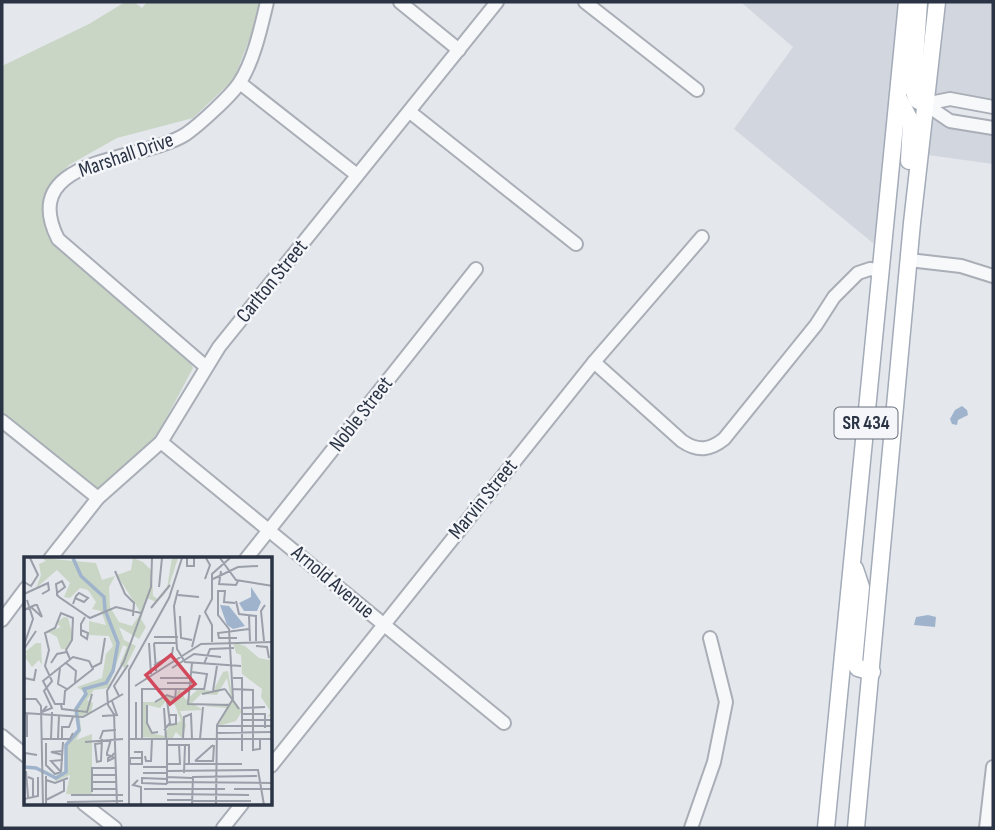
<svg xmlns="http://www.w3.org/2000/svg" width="995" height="830" viewBox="0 0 995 830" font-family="'Sofia Sans Condensed',sans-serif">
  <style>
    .built { fill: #d2d6de }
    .green { fill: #c9d6c5 }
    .water { fill: #9fb4cc }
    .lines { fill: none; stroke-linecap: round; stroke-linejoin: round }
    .minor-casing { stroke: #a9aeb7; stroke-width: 16 }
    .major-casing { stroke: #a3abb8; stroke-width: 19 }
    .minor { stroke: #f7f8fa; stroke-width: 12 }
    .major { stroke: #fff; stroke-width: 16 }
    .labels { text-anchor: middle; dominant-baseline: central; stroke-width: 5; stroke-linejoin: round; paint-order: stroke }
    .shield { fill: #f4f6f9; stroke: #676e7b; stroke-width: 2 }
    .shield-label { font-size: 19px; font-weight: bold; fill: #2b3445 }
    .street-label { font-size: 21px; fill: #2b3445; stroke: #f4f6f9 }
    .inset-river { fill: none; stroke: #9fb4cc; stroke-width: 3.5 }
    .inset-road { fill: none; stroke: #9a9fa9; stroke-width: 2 }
    .view { fill: #d1495b; fill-opacity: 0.15; stroke: #d1495b; stroke-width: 3.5 }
    .inset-edge { fill: none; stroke: #2b3445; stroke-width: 3.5 }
  </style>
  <rect width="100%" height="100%" fill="#e4e7ec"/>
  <!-- built -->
  <g class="built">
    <polygon points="741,2 901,2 879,248 734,129 793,47"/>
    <polygon points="944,2 993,2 993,101 934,97"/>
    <polygon points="932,115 993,134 993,164 928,155"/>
  </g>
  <!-- green -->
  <polygon class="green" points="125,2 134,2 142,8 147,2 261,2 255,25 234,79 193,118 117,138 69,165 52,183 42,207 45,224 53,241 189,360 193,368 159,432 142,452 98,489 2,414 2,66 89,24"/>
  <!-- water -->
  <g class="water">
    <polygon points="962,406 967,410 968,415 958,420 957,425 952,424 950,419 955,410"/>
    <polygon points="928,615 936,617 935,627 914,625 916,617"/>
  </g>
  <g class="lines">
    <!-- minor casing -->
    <g class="minor-casing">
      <g id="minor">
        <polyline points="400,2 459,50"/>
        <polyline points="585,2 697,90"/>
        <polyline points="240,83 357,175"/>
        <polyline points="925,104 950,121 993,128"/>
        <polyline points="925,104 950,99 993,107"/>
        <polyline points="410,112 576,244"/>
        <polyline points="909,260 961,266 993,276"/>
        <path d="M594,362l88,79c16,11 28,9 42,-2l92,-114 18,-28 24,-24 12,-4 12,2"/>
        <path d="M205,366l-147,-127c-42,-84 85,-77 128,-105 13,-9 46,-39 54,-52 14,-22 21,-55 27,-80"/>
        <polyline points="2,421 98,498"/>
        <polyline points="161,442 504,723"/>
        <polyline points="50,559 98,498 161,442 219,347 497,2"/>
        <polyline points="246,559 476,269"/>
        <polyline points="2,620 26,588"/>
        <polyline points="2,736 26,756"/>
        <polyline points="271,766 594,362 702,237"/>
        <polyline points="84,804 115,828"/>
        <polyline points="223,828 242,804"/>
        <polyline points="691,828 714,762 726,702 710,638"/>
        <polyline points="986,828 993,767"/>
      </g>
    </g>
    <!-- major casing -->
    <g class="major-casing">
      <g id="major">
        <polyline points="919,2 913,89 917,100 925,104"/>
        <polyline points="899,99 911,122 909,161"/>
        <polyline points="855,569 861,587 854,662 858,668 872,672"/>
        <polyline points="826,828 907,2"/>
        <polyline points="856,828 912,223 937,2"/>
      </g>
    </g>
    <!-- minor -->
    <use href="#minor" class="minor"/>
    <!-- major -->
    <use href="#major" class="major"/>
  </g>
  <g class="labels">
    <!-- shield labels -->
    <rect class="shield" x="834.5" y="407.5" width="63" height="31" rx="5"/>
    <g class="shield-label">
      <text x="866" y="423">SR 434</text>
    </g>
    <!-- street labels -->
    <g class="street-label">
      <text transform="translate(126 155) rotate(-19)">Marshall Drive</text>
      <text transform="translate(272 281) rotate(-51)">Carlton Street</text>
      <text transform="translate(361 414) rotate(-52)">Noble Street</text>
      <text transform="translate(483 499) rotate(-51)">Marvin Street</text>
      <text transform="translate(333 582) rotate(40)">Arnold Avenue</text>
    </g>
  </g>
  <!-- overview -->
  <g transform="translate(24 557)">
    <rect width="248" height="248" fill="#e4e7ec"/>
    <path d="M18,1l54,5 6,17 13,-4 -6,11 1,20 9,15 13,4 9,-13 -24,-38 14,-5 2,-12 10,4 9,9 1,25 5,3 9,-11 5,-30h6l-10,31 -5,7 -7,6 -9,-4 -6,21 5,8 -7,12 -20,-12 5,13 12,6 -11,22 -5,-4 7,-17 -4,-2 -15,43 -14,2 -7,10 6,3 -2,10 -7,3 -10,-1 11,-22 -8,-6 25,-9 4,-24 7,-8 -4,-10 -20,-1v-14l17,4 -5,-14 -9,-2 4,-7 -8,-12 -8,-2 -10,10 -6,-1 6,-14 -13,-13 -21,18 5,-13 -2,-11 7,-3zM40,60l4,1 5,18 -7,13h-5l-4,-12 -9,-5 13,-5 -5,-4zM209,85l12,4 14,12 10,2 3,-6v62l-5,1 4,-5 -10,-15 1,-8 -20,-15 -1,-19 -5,-2zM12,86h5l1,22 -3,-5 -7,7 -8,-11 10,-5 -6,3 -4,-1zM204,114l5,28 9,12 -6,10 -18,5 9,-18 -24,-2 29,-3 -5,-25 -10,17 -16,-1 -9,9 11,7 -23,1 6,14 -3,14 -7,-7 -4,7 -30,-2 1,-35h14l10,-7 8,3 4,-9 7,11 12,-11 15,2 10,-19zM143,143l8,5 6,16 -12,5 -5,10 -12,-3 -4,-7v7l-1,-28 13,3zM52,161h4l1,13 -5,9 16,-6v61l-26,-1 4,-19 -14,6 -13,-13 12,9 10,-7 1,-27 12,-14z" fill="#c9d6c5" fill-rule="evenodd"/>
    <path d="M227,30l10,15 -4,9h-13l-5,-8 12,-6zM196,48l9,1 16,20 -12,3 -6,-4z" fill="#9fb4cc"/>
    <path class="inset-river" d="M0,210l12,1 20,10 10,-6v-27l13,-15 -3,-21 10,-15 -2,-5 22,-6 7,-12 5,-28 -13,-33 -1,-13 -23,-21 -8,-18"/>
    <path class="inset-road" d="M163,1v8h7v-8M196,1l16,22 37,6M91,14l10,23 9,9 -1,13M197,14l-2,13 17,1 2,-4M181,22l5,-14 -4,-7M189,22l25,-12 20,-1M0,25l7,4 7,-11 -8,-17M135,30l3,-29M154,33l-4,16 3,43 8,13 56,4M33,36l8,-6 -3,-6 -6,3 1,8v3l2,2 31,21 26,-11 25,6M0,37l24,-11 1,7 -7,4M154,38l21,2M212,44l3,13 17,2v25M49,47l3,-8 3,-3 9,5 -4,4 -9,-4M127,51l19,-23M0,53l11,-5h2l5,12 -11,-10M156,59l1,22 11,2M225,59l1,25M57,73l7,3 -1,6 -6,-4v-11l4,-7M130,80h24M213,81h-18l-1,-5 31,-4M240,84l-3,-30 4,-6M188,85v-17l-7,-13 7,-13v-25l18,-16M125,86l2,31M130,86l2,28M130,86h23M0,88l9,-26 -6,-19M232,89l11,1 2,11M168,90l8,-32M0,92l12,-18M49,100l16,4 4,8 -28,22 -1,13h-9l-12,-23zM27,106l6,-9 10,-2M42,106l10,8 -1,12M168,106l-4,41 42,1M180,107l6,-15 24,-1M130,108l18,-10 1,-8M69,110l8,-4 4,-25M36,111l-2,16 9,5M148,111l22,-14 27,3M168,115l15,2 -3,16M0,121l10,2 2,-11M136,121h32M209,121h9v73M143,126h25M111,129l66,-42 72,-2M118,131v51M118,132h62M201,132l14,20M209,132l20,1v60l7,-1v-10M189,134l4,-25M178,137l23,-5M95,139l-5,-10 14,-21M0,142h12l5,7 2,99M112,145v37M131,145l12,-7 8,3 1,-9M37,148l1,4 25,3 5,-18M123,148v18l5,10 6,-1M23,149l-5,6 10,-4 -8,-17 8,-10 -7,-15 4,-16 -4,-17 10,-5 6,-15 12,5 -1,22 -6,10 4,9M140,151l2,31M218,151l23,-1M0,156l59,4 40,-23M90,156l3,92M218,157h23v14M78,159l15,-1 -5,-14M91,159l-7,-11 -1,-14 17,-30 27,-74 1,-29M218,163h31M145,168l7,-1v-9h-6M193,169h56M140,173l6,-7 -3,-23M193,176l56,-1M3,180v-23M38,181v-11h7l4,-10M18,182h28l3,-6M27,182l1,-27M34,182l1,-24M76,182l3,-8 13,-1M87,182l-4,14v2l4,1h1l2,2 -6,3v-3l4,-2 2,-3M106,182h143M159,182l1,-22 7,-3 1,25M176,182l3,-32M61,185l38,-3M22,186v22l9,9 6,-2M143,188h22v20M39,194l-12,1 12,3M110,195h8v12h-12v-6h12M121,199l1,5h5l1,-22M171,204h18l1,-16M171,204l18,-16M72,205l5,-1 1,-22M73,206l-2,-19 7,-1M1,207v-11l12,2M143,207h13l-1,-19M160,207h58M119,210h24M2,214l2,26M143,214l91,-1 6,35M37,215l2,-30M37,215l-10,-11 12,-1M119,216h24M160,216l1,-27M68,218h24M22,219v29M4,220l5,2v17M143,220l25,1M22,223l9,3 13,-5M114,223l-5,5 8,2v18M68,225h24M143,225l106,1M143,227v-45M143,227l-25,-1v-5l25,1M68,232h25M120,232h81M210,232h39M68,235v-24h24M143,237l82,1M47,238h52M0,242l14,-3v-19M22,243l18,-9v-12M143,243h25M168,244h59M43,245l56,-1M105,248v-135l40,-72 13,-40M168,248l1,-28 64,-1M192,248l1,-80 16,-26 -4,-70 -11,-14v-24h7l-1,11 11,1"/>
    <path class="view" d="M147,98l24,29 -25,20 -24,-29z"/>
    <rect width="248" height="248" class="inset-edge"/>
  </g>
  <!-- border -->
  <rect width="995" height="830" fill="none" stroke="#2b3445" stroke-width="7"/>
</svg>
